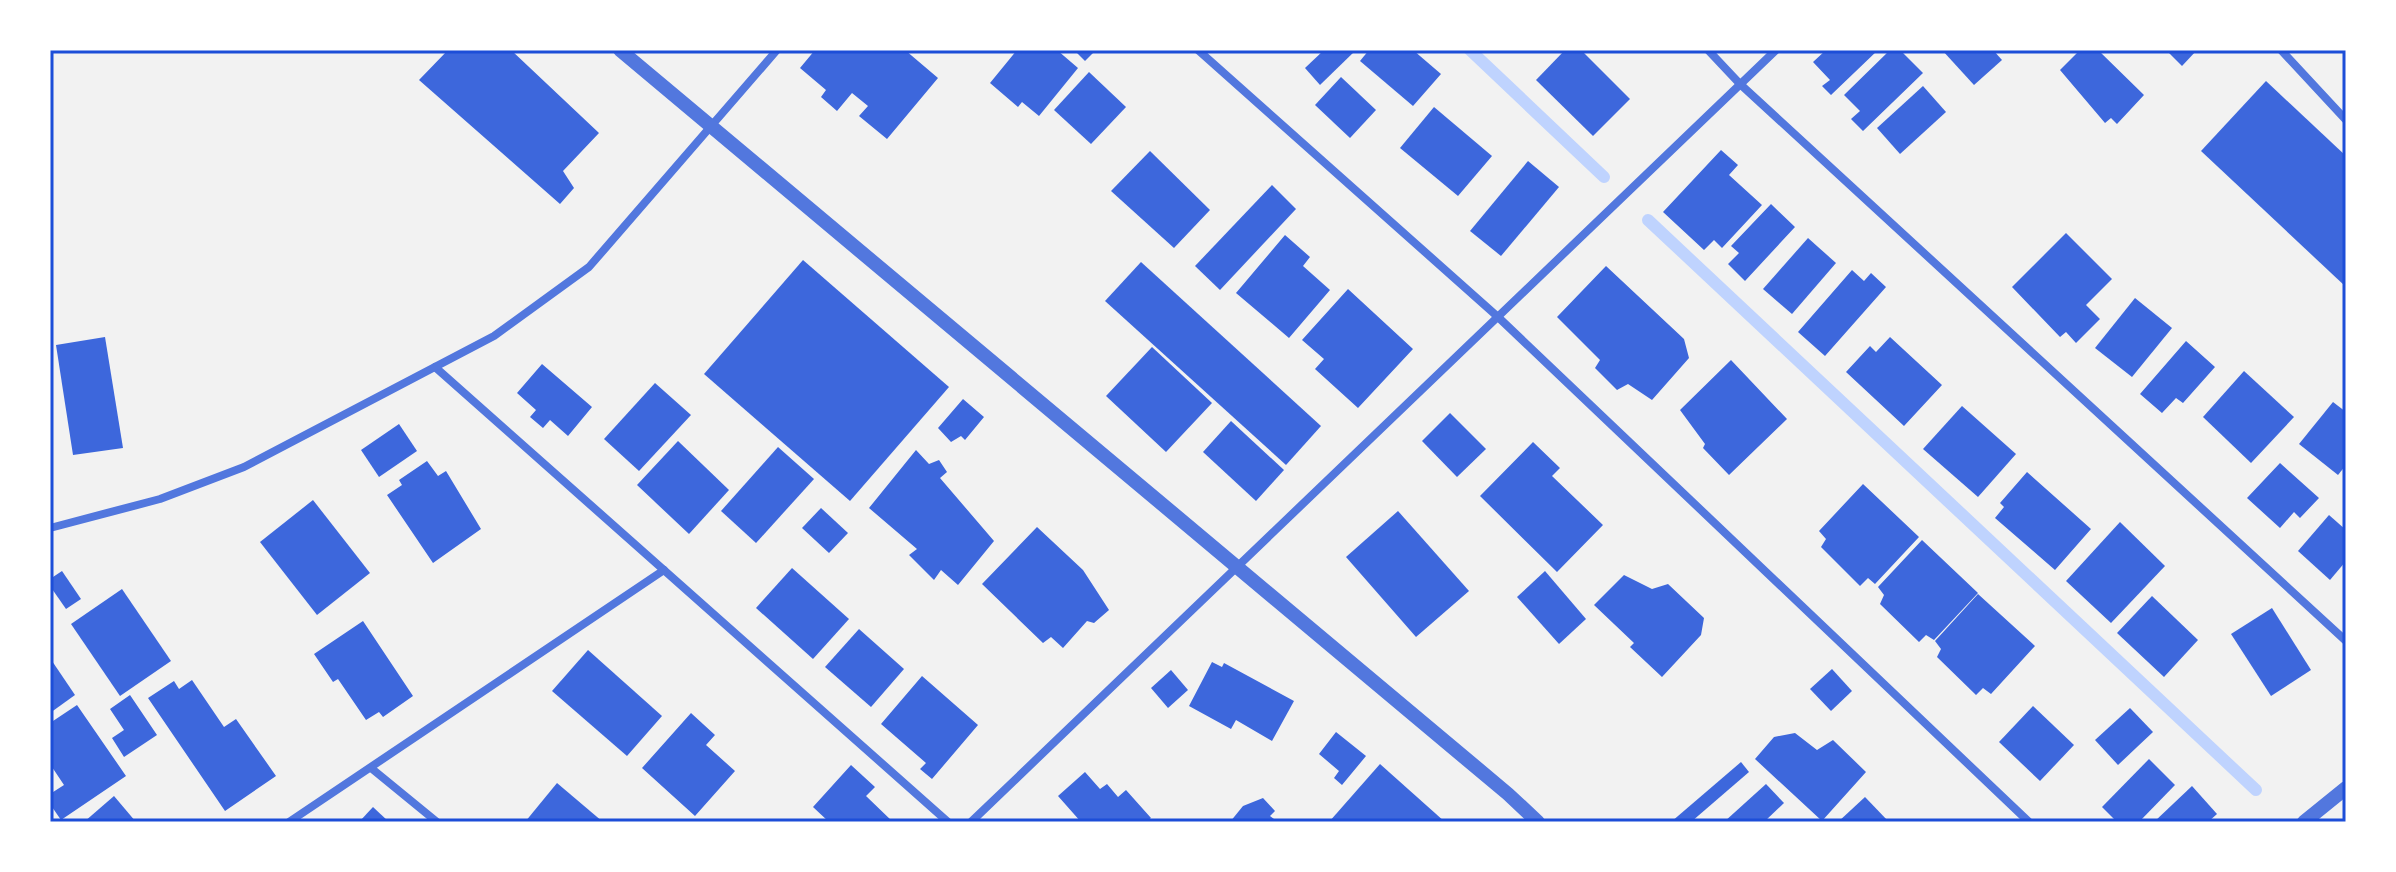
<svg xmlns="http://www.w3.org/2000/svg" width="2396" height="872" viewBox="0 0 2396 872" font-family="Helvetica,sans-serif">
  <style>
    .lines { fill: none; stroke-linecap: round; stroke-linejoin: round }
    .stream { stroke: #bfd3fe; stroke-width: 12 }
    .building { fill: #3d67dc }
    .minor { stroke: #5277de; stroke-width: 8 }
    .tertiary { stroke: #5277de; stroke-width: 14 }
    .neatline { fill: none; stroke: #1d4ed8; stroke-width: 3 }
  </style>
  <rect width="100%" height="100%" fill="#f2f2f2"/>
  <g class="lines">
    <!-- stream -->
    <g class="stream">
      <polyline points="1470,50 1604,177"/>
      <polyline points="1648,220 2256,790"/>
    </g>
  </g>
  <!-- building -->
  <g class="building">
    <polygon points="448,50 511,50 599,133 563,171 574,188 560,204 419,80"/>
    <polygon points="815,50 905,50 938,78 887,139 859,116 868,106 852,93 837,111 821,97 826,90 800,68"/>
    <polygon points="1017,50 1057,50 1078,68 1039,116 1022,102 1018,107 990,83"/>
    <polygon points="1074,50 1096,50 1085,61"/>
    <polygon points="1324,50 1356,50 1320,85 1305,68"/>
    <polygon points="1369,50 1413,50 1441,74 1413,106 1360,61"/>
    <polygon points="1565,50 1581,50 1630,99 1593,136 1536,80"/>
    <polygon points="1826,50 1878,50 1831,95 1822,86 1830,80 1813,62"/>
    <polygon points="1890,50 1900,50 1923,73 1863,131 1851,119 1860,111 1844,95"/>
    <polygon points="1942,50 1993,50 2002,60 1974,85"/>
    <polygon points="2080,50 2098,50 2144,95 2117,124 2111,118 2105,123 2060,70"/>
    <polygon points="2166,50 2197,50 2182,66"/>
    <polygon points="1089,72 1126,107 1091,144 1054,110"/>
    <polygon points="1341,77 1376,110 1350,138 1315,105"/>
    <polygon points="2266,81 2346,156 2346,287 2201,151"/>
    <polygon points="1923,86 1946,112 1900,154 1877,128"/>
    <polygon points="1434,107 1492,156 1458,196 1400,148"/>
    <polygon points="1721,150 1738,165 1729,175 1762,205 1722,248 1714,240 1704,250 1663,212"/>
    <polygon points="1150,151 1210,210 1174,248 1111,191"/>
    <polygon points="1528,161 1559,187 1501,256 1470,231"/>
    <polygon points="1272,185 1296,209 1220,290 1195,266"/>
    <polygon points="1771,204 1795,227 1745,281 1728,264 1739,253 1731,246"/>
    <polygon points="2066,233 2112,279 2086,305 2100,319 2076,343 2066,332 2060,337 2012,287"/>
    <polygon points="1285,235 1310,257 1303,266 1330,290 1289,338 1236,293"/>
    <polygon points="1808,238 1836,263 1792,314 1763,289"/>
    <polygon points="803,260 949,387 850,501 704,374"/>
    <polygon points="1141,262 1321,426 1286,465 1105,301"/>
    <polygon points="1606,266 1684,339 1689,358 1652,400 1628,384 1617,390 1595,368 1600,360 1557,317"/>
    <polygon points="1852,270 1864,281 1871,273 1886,287 1825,356 1798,332"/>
    <polygon points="1348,289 1413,349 1358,408 1315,369 1324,359 1302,340"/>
    <polygon points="2135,298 2172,328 2132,377 2095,348"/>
    <polygon points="105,337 123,448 73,455 56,345"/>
    <polygon points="1890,337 1942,385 1904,426 1846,372 1870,346 1876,352"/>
    <polygon points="2186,341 2215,367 2183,403 2176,398 2162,413 2140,394"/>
    <polygon points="1152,347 1212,403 1166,452 1106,396"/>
    <polygon points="1731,360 1787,419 1729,475 1703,448 1705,444 1680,410"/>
    <polygon points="542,364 592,407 568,436 550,420 543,428 530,417 536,410 517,393"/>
    <polygon points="2244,371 2294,417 2251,463 2203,417"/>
    <polygon points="655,383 691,415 639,471 604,439"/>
    <polygon points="963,399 984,417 965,440 961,436 951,442 938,428"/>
    <polygon points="2333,402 2346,412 2346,465 2338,475 2299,444"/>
    <polygon points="1962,406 2016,454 1978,497 1923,449"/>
    <polygon points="1450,413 1486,449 1457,477 1422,441"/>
    <polygon points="1231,421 1284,470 1256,501 1203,452"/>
    <polygon points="399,424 417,451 379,477 361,450"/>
    <polygon points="678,441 729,490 689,534 637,485"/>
    <polygon points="1533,442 1560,468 1552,476 1603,525 1557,572 1480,496"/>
    <polygon points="778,447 814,479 756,543 721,511"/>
    <polygon points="916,450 929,464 939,460 947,472 940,478 994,541 958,585 941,570 934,580 909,555 917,549 869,508"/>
    <polygon points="427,461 438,476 446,471 481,529 433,563 387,495 402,485 399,480"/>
    <polygon points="2280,463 2319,498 2300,518 2294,512 2280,528 2247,498"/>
    <polygon points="2027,472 2091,529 2055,570 1995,518 2004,507 2000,503"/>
    <polygon points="1863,484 1919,537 1875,584 1868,578 1860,586 1821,547 1826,539 1819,531"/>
    <polygon points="313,500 370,573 317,615 260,542"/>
    <polygon points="821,508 848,533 829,553 802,528"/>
    <polygon points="1398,511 1469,591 1416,637 1346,557"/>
    <polygon points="2329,515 2346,530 2346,561 2330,580 2298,551"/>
    <polygon points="2120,522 2165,566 2111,623 2066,581"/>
    <polygon points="1037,527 1083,570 1109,610 1094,623 1087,621 1063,648 1051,637 1043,643 982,584"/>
    <polygon points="1922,540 1978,593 1934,640 1926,635 1919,642 1880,604 1884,595 1878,587"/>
    <polygon points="792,568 849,619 813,659 756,608"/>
    <polygon points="62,571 81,599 66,609 50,586 50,579"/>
    <polygon points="1545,571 1586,619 1559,644 1517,597"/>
    <polygon points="1624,575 1652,589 1668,584 1704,618 1701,635 1662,677 1630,647 1634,643 1594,605"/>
    <polygon points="122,589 171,661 120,696 71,624"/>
    <polygon points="1978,594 2035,646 1991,694 1983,688 1976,695 1937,657 1941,649 1935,641"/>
    <polygon points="2152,596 2198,640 2164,677 2117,633"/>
    <polygon points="2272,608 2311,670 2271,696 2231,634"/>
    <polygon points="363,621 413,696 383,717 379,712 366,720 338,679 333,682 314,654"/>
    <polygon points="859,629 904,669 871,707 825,667"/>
    <polygon points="588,650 662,716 627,756 552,691"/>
    <polygon points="50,658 75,695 50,713"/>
    <polygon points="1212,662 1222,667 1224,663 1294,701 1272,741 1236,720 1231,729 1189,706"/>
    <polygon points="1832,669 1852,691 1831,711 1810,689"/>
    <polygon points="1171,670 1188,690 1168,708 1151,688"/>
    <polygon points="922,676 978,725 932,779 920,769 926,763 881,724"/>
    <polygon points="192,680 224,727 236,719 276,776 225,811 148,698 174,681 179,689"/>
    <polygon points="130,695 157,735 124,757 112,738 124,730 110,709"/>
    <polygon points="77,705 126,776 61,820 50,804 50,794 64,785 50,764 50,723"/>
    <polygon points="2033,706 2074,745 2040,781 1999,742"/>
    <polygon points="2130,708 2153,732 2118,765 2095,740"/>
    <polygon points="691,713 715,735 706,745 735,771 695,816 642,768"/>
    <polygon points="1336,732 1366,756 1342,785 1334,778 1339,771 1319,754"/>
    <polygon points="1795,733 1817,750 1833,740 1866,772 1822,821 1755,759 1774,737"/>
    <polygon points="2149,759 2175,785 2139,822 2117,822 2102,807"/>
    <polygon points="1741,762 1749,772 1691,822 1671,822"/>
    <polygon points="1380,764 1445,822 1329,822"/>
    <polygon points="851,765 875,787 866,796 893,822 829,822 813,807"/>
    <polygon points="1085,772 1100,789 1107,784 1118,797 1126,790 1151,818 1146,822 1081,822 1058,796"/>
    <polygon points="557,783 603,822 525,822"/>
    <polygon points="1766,784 1784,803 1764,822 1724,822"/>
    <polygon points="2192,786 2217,814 2208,822 2154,822"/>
    <polygon points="114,796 136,822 84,822"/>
    <polygon points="1865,797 1889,822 1838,822"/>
    <polygon points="1263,798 1275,811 1270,816 1278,822 1230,822 1243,806"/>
    <polygon points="373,807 389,822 359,822"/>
  </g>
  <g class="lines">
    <!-- minor -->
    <g class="minor">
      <polyline points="1198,50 1498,317 2029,822"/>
      <polyline points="1708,50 1740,84 2346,641"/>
      <polyline points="2281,50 2346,120"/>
      <polyline points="435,367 948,822"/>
      <polyline points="50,528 160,499 244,467 494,336 589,267 777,50"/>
      <polyline points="371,768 437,822"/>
      <polyline points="289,822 664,570"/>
      <polyline points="971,822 1776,50"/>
    </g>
    <!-- tertiary -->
    <g class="tertiary">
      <polyline points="620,50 1508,794 1538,822"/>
      <polyline points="2304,822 2346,788"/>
    </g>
  </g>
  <!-- border -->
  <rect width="2396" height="872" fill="none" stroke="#ffffff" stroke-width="104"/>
  <rect x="52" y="52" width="2292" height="768" class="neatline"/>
</svg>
